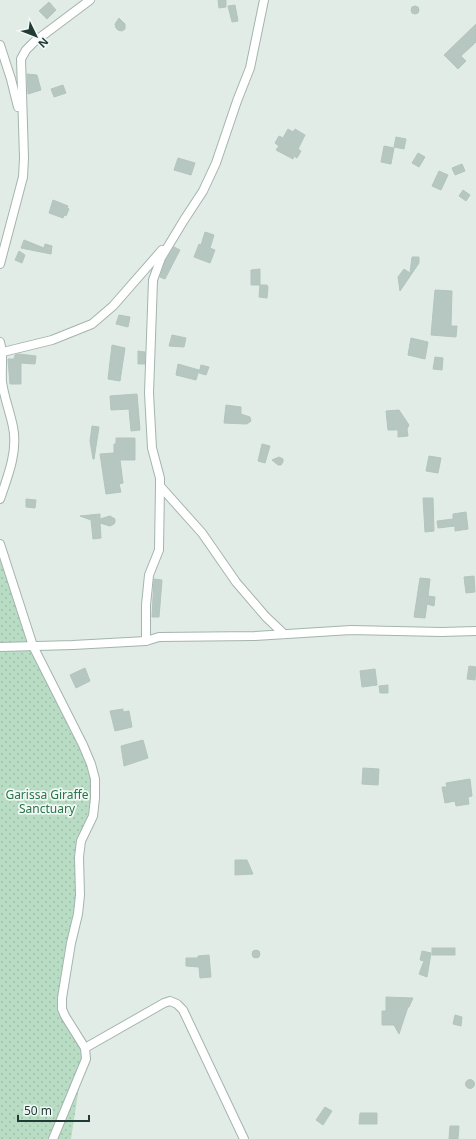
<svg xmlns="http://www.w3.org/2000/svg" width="476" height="1139" viewBox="0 0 476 1139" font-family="'Noto Sans',sans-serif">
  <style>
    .park { fill: url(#park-dots) }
    .building { fill: #b6c6c0; stroke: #b3c5be }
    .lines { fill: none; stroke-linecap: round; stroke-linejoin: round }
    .street-casing { stroke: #a4b4ae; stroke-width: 10 }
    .street { stroke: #fff; stroke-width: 8 }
    .labels { text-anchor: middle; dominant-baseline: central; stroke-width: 3.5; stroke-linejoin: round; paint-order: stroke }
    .park-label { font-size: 12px; fill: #2b7349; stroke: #f1f8f5 }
  </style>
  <defs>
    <pattern id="park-dots" width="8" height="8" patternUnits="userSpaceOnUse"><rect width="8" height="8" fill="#b9ddc4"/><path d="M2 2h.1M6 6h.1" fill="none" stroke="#9fbfa9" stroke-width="1.8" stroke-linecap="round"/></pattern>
  </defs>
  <rect width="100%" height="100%" fill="#e1ece7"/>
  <!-- park -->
  <polygon class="park" points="0,543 33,646 83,745 95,798 81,841 80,873 62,1009 85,1048 71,1139 0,1139"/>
  <!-- building -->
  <g class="building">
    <polygon points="218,0 226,0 226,7 219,8"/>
    <polygon points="49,2 56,10 47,19 39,11"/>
    <polygon points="235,5 238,21 232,22 228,6"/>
    <circle cx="415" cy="10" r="4"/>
    <polygon points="119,18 125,24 125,29 122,31 118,30 116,28 115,24"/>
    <polygon points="476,24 476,42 461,56 466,61 458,69 444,55"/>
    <polygon points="27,74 37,75 41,90 28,94"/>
    <polygon points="63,85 66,93 54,97 51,89"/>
    <polygon points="288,129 293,132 295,129 305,135 298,149 301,151 297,158 294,156 293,159 276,150 279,146 275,143 279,136 283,138"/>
    <polygon points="396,137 406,139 404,149 394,147"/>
    <polygon points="384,146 394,148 391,164 381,162"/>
    <polygon points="418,153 425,157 419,167 412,163"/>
    <polygon points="178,158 195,163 191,175 174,170"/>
    <polygon points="462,164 465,171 455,175 452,168"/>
    <polygon points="439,171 448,175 441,190 432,186"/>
    <polygon points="463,190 470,195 466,201 459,196"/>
    <polygon points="53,200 68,206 67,208 69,209 66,216 64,215 63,218 49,213"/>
    <polygon points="205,232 214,235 210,248 215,250 210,263 194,257 199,244 201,245"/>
    <polygon points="24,240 44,248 45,244 52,246 51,254 21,248"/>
    <polygon points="174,247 180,250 165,279 160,277 166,260"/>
    <polygon points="19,251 25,255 22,263 15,260"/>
    <polygon points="412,257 419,257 419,263 400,291 398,277 404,269 410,273"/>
    <polygon points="260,269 260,285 267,285 268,287 267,298 259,297 260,285 251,285 251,270"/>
    <polygon points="435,290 452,291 451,326 457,326 456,337 431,335"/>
    <polygon points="119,315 130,317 128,327 116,324"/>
    <polygon points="172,335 186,338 184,347 169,346"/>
    <polygon points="411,338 428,342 425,359 408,355"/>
    <polygon points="112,345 125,348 120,381 108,379"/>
    <polygon points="138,351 145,352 145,364 138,364"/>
    <polygon points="19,354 36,356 35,364 21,363 21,384 10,384 8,359 14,359 15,355"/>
    <polygon points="435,357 443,358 442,370 433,369"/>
    <polygon points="178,364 199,370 196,380 176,375"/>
    <polygon points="201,365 209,367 206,375 199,373"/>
    <polygon points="137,394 140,430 131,431 129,409 111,410 110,396"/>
    <polygon points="226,405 241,407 241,414 250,417 251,421 247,424 224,423"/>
    <polygon points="399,410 409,425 407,429 408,436 398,437 398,430 388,430 386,411"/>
    <polygon points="92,426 99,427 94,459 93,459 90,441"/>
    <polygon points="116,438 135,438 135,460 120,460 123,483 119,484 121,492 106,494 100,454 114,453 114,444 116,444"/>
    <polygon points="262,444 270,446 265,463 258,461"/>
    <polygon points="429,456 441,458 438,473 426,471"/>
    <polygon points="279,457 283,459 283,462 281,465 278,465 272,460"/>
    <polygon points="423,498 433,498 434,531 425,532"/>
    <polygon points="26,499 36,500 35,508 26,507"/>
    <polygon points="466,512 468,529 455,531 455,526 438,528 437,521 453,519 453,514"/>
    <polygon points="100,514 100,519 110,516 115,519 115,522 114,524 110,526 100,523 101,538 93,539 91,520 80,516"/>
    <polygon points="474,576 475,592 466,593 464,577"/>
    <polygon points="420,578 430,579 428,596 435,597 434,606 427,604 425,618 414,617"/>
    <polygon points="154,579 162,580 159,617 152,617"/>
    <polygon points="469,666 476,667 475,680 467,679"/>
    <polygon points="85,668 90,681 76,688 70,675"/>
    <polygon points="375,669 377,685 362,687 360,671"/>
    <polygon points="388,685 388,693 380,693 379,686"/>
    <polygon points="123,709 123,712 129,711 132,727 115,731 110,711"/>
    <polygon points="143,740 148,758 124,766 121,746"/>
    <polygon points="363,768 379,769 378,785 362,784"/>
    <polygon points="470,779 472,796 468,797 469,804 456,806 455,801 445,803 442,787 447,787 446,783"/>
    <polygon points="235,860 247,860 253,874 235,875"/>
    <rect x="432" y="948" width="23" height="7"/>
    <circle cx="256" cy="954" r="4"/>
    <polygon points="422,951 431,953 427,977 419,974 424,961 420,960"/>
    <polygon points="209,955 211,977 200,978 199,967 186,966 186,958 198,958 198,956"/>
    <polygon points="386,997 413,998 409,1007 408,1007 399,1034 394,1025 382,1025 382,1011 386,1011"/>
    <polygon points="455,1015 462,1017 461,1026 453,1024"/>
    <circle cx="470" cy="1084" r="4.5"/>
    <polygon points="325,1107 332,1111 323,1125 316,1120"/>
    <polygon points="360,1113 377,1113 377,1124 359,1124"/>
    <polygon points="450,1126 459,1126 458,1139 449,1139"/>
  </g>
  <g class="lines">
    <!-- street casing -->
    <g class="street-casing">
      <g id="street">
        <polyline points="264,0 250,68 237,101 216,163 203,191 184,220 161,258 153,280 149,393 152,448 160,478 160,486 202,533 236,582 266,617 284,634"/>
        <polyline points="0,45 11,79 18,107"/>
        <polyline points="0,264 23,177 24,158 21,59 26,50 34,42 90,0"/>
        <path d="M0,342c4,14 1,26 2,40 2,15 8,30 11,45 5,24 -5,49 -13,72"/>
        <polyline points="0,351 3,352 52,340 92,324 113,306 162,250"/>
        <polyline points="0,544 33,646 83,745 91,764 95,779 95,798 93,816 81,841 79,857 80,895 78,914 71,943 62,998 62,1009 65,1016 85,1048 86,1059 53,1139"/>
        <polyline points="146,641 146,605 149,575 159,550 160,486"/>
        <polyline points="0,647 73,645 146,641 159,637 255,636 351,630 441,632 476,631"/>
        <polyline points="85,1048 164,1003 170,1001 177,1004 183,1010 244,1139"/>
      </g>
    </g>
    <!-- street -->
    <use href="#street" class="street"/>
  </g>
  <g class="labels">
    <!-- park labels -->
    <g class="park-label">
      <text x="47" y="794">Garissa Giraffe<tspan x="47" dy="14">Sanctuary</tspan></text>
    </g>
  </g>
  <!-- north arrow -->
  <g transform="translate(36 36) rotate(133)" stroke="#f1f8f5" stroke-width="3" paint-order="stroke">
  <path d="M0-3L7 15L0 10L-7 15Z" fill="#213c36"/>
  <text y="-6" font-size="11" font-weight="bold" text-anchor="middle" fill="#213c36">N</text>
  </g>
  <!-- scale -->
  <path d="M18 1115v6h71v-6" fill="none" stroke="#213c36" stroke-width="2"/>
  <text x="24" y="1115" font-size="12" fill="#213c36" stroke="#f1f8f5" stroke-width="3" paint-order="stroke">50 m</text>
</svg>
